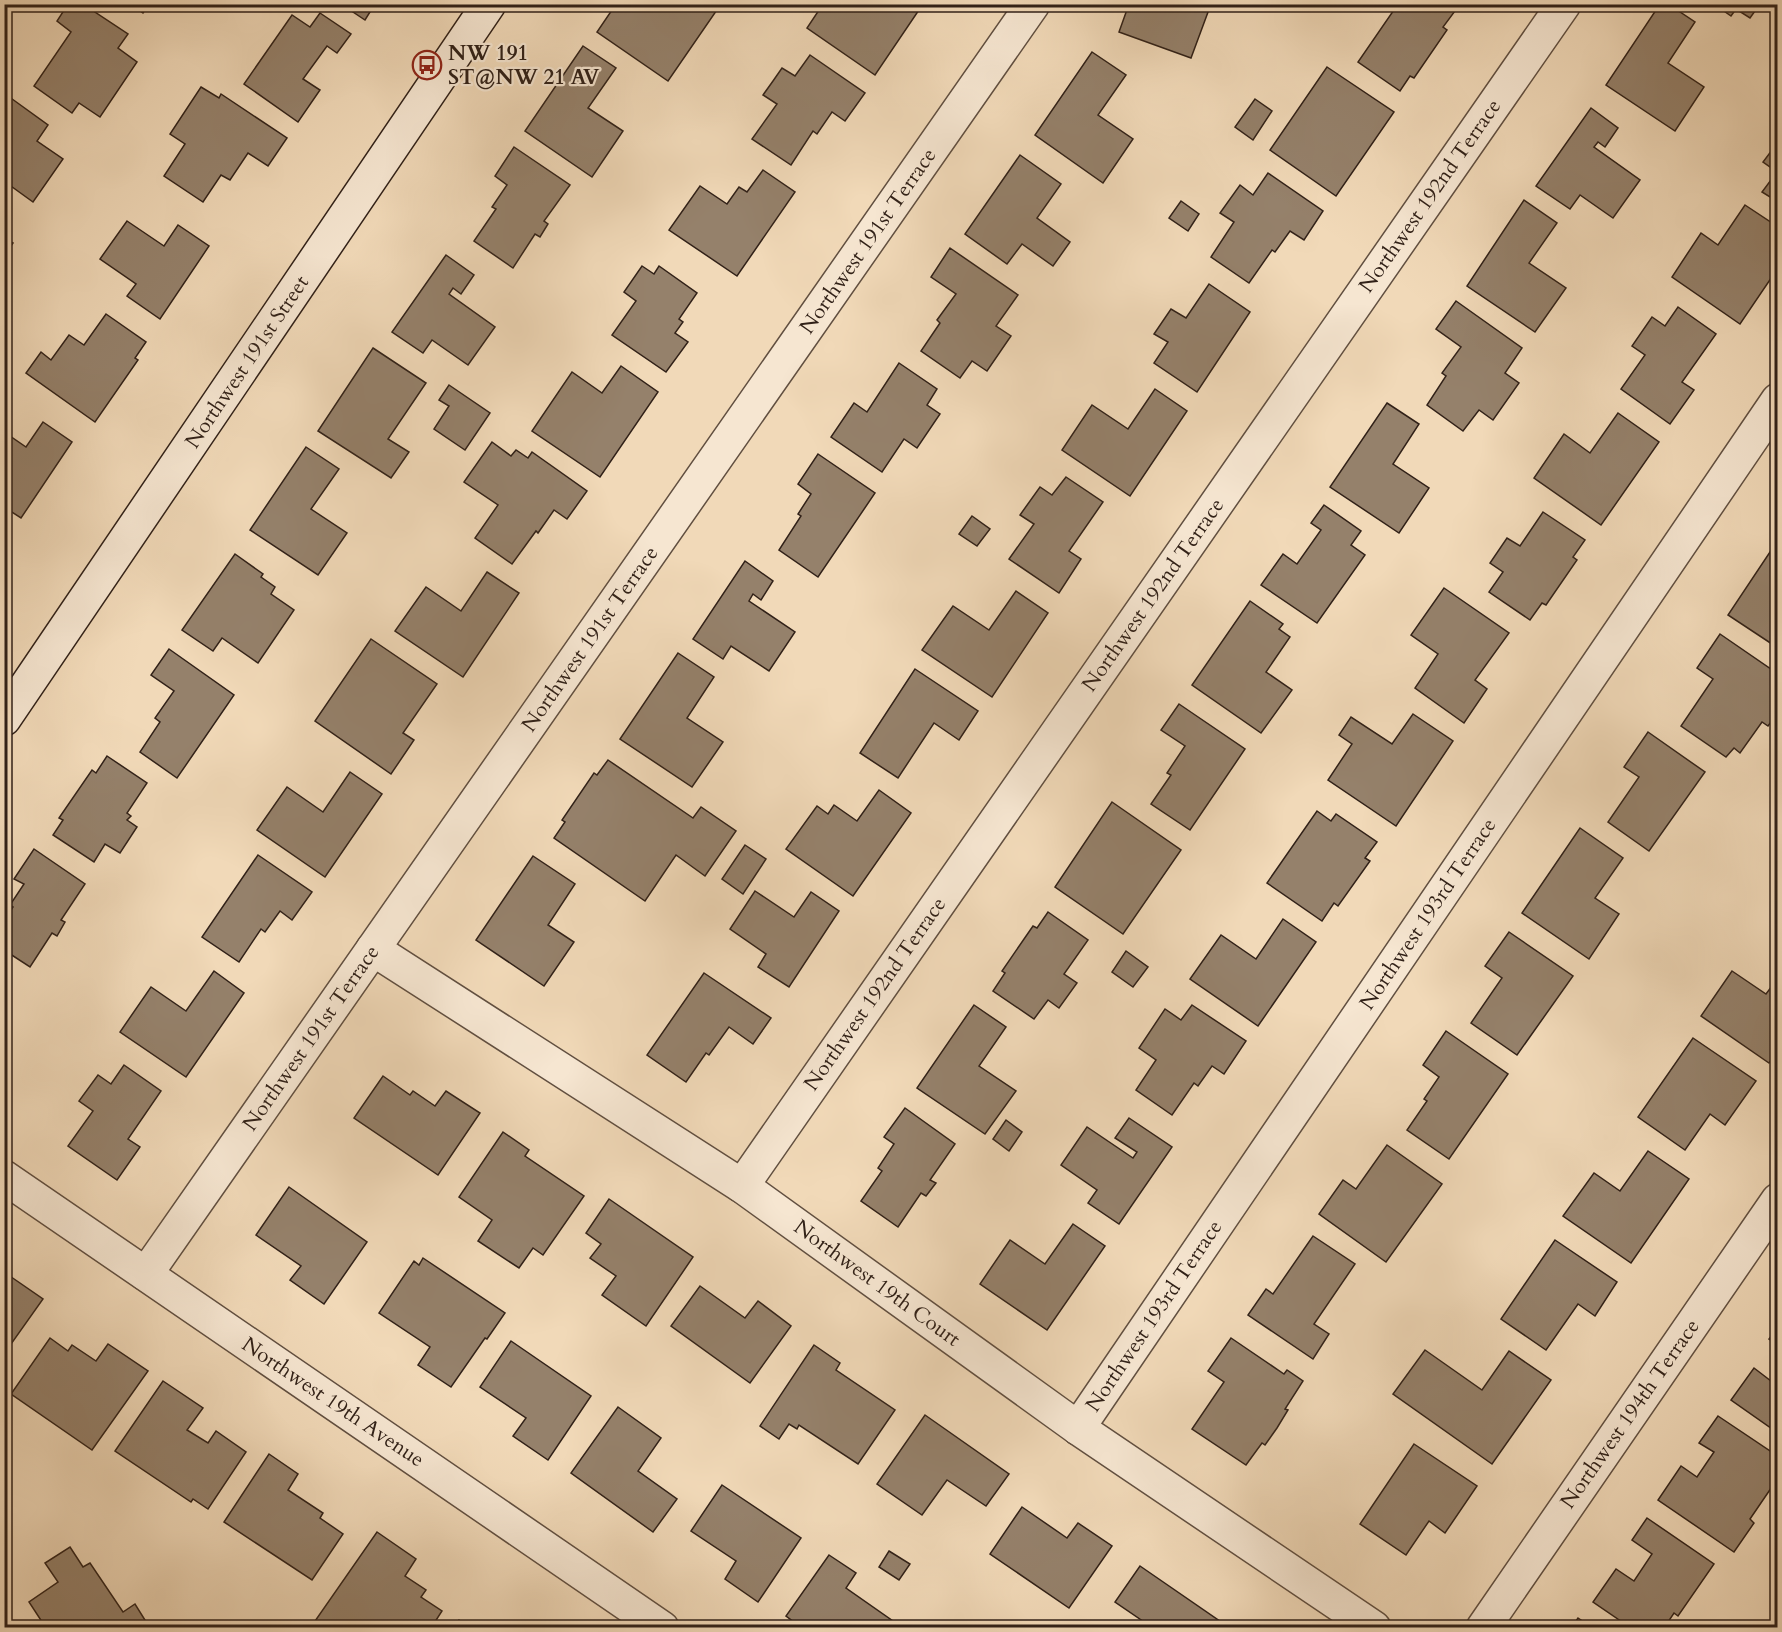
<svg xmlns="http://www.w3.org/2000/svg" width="1782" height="1632" viewBox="0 0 1782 1632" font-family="Cardo,serif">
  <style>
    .building { fill: #95816b; stroke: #312118; stroke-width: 1.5 }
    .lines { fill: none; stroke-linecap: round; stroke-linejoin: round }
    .street-casing { stroke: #614f40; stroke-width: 36 }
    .secondary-casing { stroke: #312118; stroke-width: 36 }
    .street { stroke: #f6e6d1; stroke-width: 33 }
    .secondary { stroke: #f6e6d1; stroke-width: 33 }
    .labels { text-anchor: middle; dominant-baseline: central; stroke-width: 4.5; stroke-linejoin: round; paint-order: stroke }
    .poi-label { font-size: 21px; font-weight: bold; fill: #312118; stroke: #f6e6d1; text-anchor: start }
    .street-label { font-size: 21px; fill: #312118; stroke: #f6e6d1 }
  </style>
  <rect width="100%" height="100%" fill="#f1d9b8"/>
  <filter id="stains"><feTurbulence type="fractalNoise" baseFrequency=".00333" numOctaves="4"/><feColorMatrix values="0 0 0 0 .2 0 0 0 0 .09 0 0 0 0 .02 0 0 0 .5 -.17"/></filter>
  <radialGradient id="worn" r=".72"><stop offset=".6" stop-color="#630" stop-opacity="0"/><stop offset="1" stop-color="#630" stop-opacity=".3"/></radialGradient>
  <!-- building -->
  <g class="building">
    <polygon points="68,4 94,4 98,8 95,12 128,34 118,48 137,62 100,117 79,103 72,113 34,86 71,32 57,21"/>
    <polygon points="130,4 149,4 143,13"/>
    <polygon points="341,4 375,4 365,20"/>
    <polygon points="616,4 627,6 628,4 721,4 668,81 597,32"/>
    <polygon points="823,4 923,4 875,75 807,28"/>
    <polygon points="1129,4 1211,4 1191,58 1119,32"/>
    <polygon points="1398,4 1446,4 1455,11 1443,27 1447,30 1414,78 1410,76 1400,91 1358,62"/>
    <polygon points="1660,4 1668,4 1695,22 1668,63 1704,87 1675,131 1606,85"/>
    <polygon points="1714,4 1760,4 1750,18 1736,9 1731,16"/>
    <polygon points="320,13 351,34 337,53 327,46 303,79 320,90 298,122 244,84 292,15 310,27"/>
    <polygon points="583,46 616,68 588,108 623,131 592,177 525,131"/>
    <polygon points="1092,52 1126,75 1098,115 1133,139 1103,183 1035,135"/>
    <polygon points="810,55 865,93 845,121 832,112 817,134 813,131 791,165 752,139 777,104 763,95 773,81 782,68 795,76"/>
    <polygon points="1327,67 1394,112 1336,196 1270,150"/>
    <polygon points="201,87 219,98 221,94 287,138 268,166 248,153 230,180 221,175 203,202 164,176 185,144 170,134"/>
    <polygon points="8,96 48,125 37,141 63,159 33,202 8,184 4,189 4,101"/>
    <polygon points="1255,99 1272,111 1253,140 1235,127"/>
    <polygon points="1591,108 1618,128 1605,147 1598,142 1594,147 1640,180 1613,218 1580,195 1570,209 1536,186"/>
    <polygon points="1778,142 1778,202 1762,192 1777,172 1763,162"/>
    <polygon points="514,147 570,185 544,221 548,224 540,237 535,234 513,268 474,241 496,209 492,207 507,185 495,176"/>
    <polygon points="1020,155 1061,184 1037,218 1070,242 1053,266 1022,244 1007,264 965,234"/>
    <polygon points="763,170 795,192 737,276 669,230 700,186 727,204 739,187 747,192"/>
    <polygon points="1268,173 1323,211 1304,240 1290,231 1275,252 1272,250 1249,283 1211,257 1234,222 1220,213 1240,185 1253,195"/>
    <polygon points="1524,200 1557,223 1529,263 1566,288 1535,332 1467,286"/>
    <polygon points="1181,201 1199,214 1188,231 1169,218"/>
    <polygon points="1745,205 1778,227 1778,268 1740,324 1672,277 1701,233 1718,245"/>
    <polygon points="127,221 164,246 178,225 209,246 160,319 127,296 136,284 100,259"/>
    <polygon points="4,238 13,243 4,256"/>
    <polygon points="950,248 1018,295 996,326 1011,336 987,371 972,361 960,378 921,351 940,323 937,320 956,294 931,277"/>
    <polygon points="446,255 474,275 461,294 453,288 449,294 495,327 468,365 432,340 423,353 392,332"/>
    <polygon points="642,266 654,274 659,266 697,293 679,319 683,322 675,333 688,342 666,372 612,335 636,301 624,292"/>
    <polygon points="1209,284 1250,312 1197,392 1154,363 1168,342 1154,334 1171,309 1186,318"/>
    <polygon points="1456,301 1522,348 1505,373 1519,383 1493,420 1479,410 1463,431 1427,405 1446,376 1442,373 1461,347 1436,329"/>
    <polygon points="1678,307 1716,334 1682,382 1694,390 1670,424 1621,389 1645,355 1632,346 1652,317 1665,326"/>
    <polygon points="106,314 146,342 135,358 138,360 95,422 26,373 41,352 51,360 69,335 84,345"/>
    <polygon points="373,348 426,383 388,439 409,452 391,478 318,431"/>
    <polygon points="899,363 937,389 927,405 940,414 917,448 904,439 882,472 831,437 854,403 867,412"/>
    <polygon points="621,366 658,392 600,477 532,431 572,372 602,393"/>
    <polygon points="449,385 490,413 465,450 434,429 449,406 439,400"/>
    <polygon points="1155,389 1187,411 1130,496 1062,450 1092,405 1128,429"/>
    <polygon points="1387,403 1419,424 1393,464 1429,488 1399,533 1330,487"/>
    <polygon points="1618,413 1659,442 1601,525 1534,478 1564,434 1590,453"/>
    <polygon points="43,422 72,442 21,518 4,507 4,432 26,447"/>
    <polygon points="492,442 511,456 516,450 528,458 532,452 587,491 567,519 554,510 538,533 536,531 512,564 475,538 498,505 464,482"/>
    <polygon points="306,447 339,469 311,509 347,533 318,575 250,530"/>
    <polygon points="818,454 875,493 818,577 779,550 801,516 798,514 811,494 798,484"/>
    <polygon points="1066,477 1103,502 1069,551 1081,559 1059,593 1009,559 1034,524 1020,515 1040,487 1052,495"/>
    <polygon points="1324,505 1361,531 1351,545 1365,555 1317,623 1261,585 1283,554 1297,564 1321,530 1311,523"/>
    <polygon points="1543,512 1585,540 1573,557 1577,560 1546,605 1542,603 1530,620 1489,592 1503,572 1490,563 1507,538 1520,546"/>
    <polygon points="972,516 990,529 977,546 959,534"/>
    <polygon points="1778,540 1778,648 1728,615"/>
    <polygon points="235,554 263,574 261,577 275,587 271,594 294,610 258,663 222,638 213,651 182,630"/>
    <polygon points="745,561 773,581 761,600 753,594 749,601 795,632 769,671 731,646 723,659 693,639"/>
    <polygon points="487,572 519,593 463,677 395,631 426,587 461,611"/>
    <polygon points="1444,588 1509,633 1475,680 1487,689 1464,723 1415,688 1438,654 1411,635"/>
    <polygon points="1016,591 1048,613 992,697 922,650 953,606 989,630"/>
    <polygon points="1250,601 1283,624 1279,629 1290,637 1266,672 1292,690 1261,733 1192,685"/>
    <polygon points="1720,634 1778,674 1778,713 1768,726 1762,722 1740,753 1734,748 1726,757 1681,726 1713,679 1697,668"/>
    <polygon points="371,639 437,684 403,733 414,740 391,774 315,721"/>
    <polygon points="169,649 234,695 177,778 140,752 160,722 155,718 174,691 151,675"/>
    <polygon points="678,653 714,677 687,718 723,742 692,787 620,739"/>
    <polygon points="915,669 978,711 959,740 934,723 898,778 860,753"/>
    <polygon points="1179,704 1245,749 1190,830 1151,804 1171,775 1167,773 1185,746 1161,730"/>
    <polygon points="1413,714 1453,741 1396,826 1328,780 1352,744 1339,735 1351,717 1392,744"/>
    <polygon points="1648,732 1705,772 1649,851 1608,822 1639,777 1624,767"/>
    <polygon points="107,756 147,783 127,813 131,816 127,820 137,827 120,853 105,844 94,862 53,835 63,820 59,818 92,770 96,773"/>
    <polygon points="608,760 693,818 701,807 736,831 705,876 676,855 645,901 554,838 565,822 562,820 594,773 597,775"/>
    <polygon points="350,772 382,794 325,877 257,830 287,787 323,812"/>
    <polygon points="879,790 911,813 853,896 786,849 817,806 828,814 834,805 857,821"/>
    <polygon points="1112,802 1181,850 1123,934 1055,887"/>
    <polygon points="1317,811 1331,821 1336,814 1377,842 1365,858 1370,861 1338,906 1334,903 1322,921 1267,883"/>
    <polygon points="1580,828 1623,858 1595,898 1619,914 1589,959 1522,913"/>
    <polygon points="745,845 766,859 743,894 722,879"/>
    <polygon points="34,849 85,884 61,920 65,922 57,936 52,933 30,967 4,950 4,921 13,907 10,905 24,884 14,879"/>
    <polygon points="258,855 312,892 292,920 280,911 265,932 261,929 239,962 202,937"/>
    <polygon points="533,856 575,884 548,925 574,942 544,986 476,940"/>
    <polygon points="755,891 794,917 811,892 839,911 789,987 758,967 766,954 730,929"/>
    <polygon points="1048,912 1088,940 1064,974 1077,983 1059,1008 1048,1000 1034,1019 993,991 1005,973 1002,971 1033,926 1037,928"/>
    <polygon points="1283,919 1316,942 1258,1026 1190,979 1221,935 1256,959"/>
    <polygon points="1509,932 1573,976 1517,1055 1471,1023 1502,978 1485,966"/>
    <polygon points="1126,951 1148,967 1133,987 1112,972"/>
    <polygon points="214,971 244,993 186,1077 120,1032 151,987 186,1011"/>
    <polygon points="1732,971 1766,994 1778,978 1778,1051 1769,1063 1701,1016"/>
    <polygon points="704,973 771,1018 753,1044 729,1027 709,1055 706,1053 686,1082 647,1055"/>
    <polygon points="974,1005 1006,1027 979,1066 1016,1091 985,1134 917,1088"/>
    <polygon points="1192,1005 1246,1041 1224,1074 1212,1066 1198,1086 1194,1083 1172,1115 1136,1090 1156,1060 1139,1048 1165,1009 1181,1020"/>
    <polygon points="1446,1031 1508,1074 1449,1159 1407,1130 1427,1101 1424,1099 1439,1077 1423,1065"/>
    <polygon points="1693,1038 1756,1081 1725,1125 1710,1114 1685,1150 1638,1117"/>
    <polygon points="124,1065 161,1091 128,1139 140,1147 117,1180 68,1146 93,1111 79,1101 98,1075 111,1084"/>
    <polygon points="383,1076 410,1095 413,1091 435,1106 446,1091 480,1113 438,1175 354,1118"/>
    <polygon points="905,1108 955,1144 930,1180 936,1183 926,1196 921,1193 898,1227 861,1201 882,1171 878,1168 894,1144 884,1137"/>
    <polygon points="1129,1118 1172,1147 1119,1224 1088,1203 1097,1190 1061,1165 1087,1127 1133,1158 1137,1152 1115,1138"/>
    <polygon points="1006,1120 1022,1132 1009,1151 993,1139"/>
    <polygon points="503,1132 529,1150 525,1156 584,1196 543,1255 533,1248 519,1268 478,1241 492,1220 459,1197"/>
    <polygon points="1387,1145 1442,1184 1386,1262 1319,1214 1343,1180 1356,1189"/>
    <polygon points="1648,1151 1689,1179 1631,1263 1563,1216 1594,1173 1620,1191"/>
    <polygon points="289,1187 367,1242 324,1304 290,1280 301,1266 256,1235"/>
    <polygon points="609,1199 693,1257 646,1326 602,1295 616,1276 590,1258 601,1244 586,1233"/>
    <polygon points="1073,1224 1105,1246 1047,1330 980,1284 1010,1240 1045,1264"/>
    <polygon points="1313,1236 1355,1264 1314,1324 1329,1334 1313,1359 1248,1315 1266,1289 1273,1294"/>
    <polygon points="1555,1240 1617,1282 1595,1316 1578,1304 1546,1350 1501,1319"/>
    <polygon points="423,1258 505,1313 487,1339 485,1338 451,1387 418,1365 430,1347 379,1313 414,1261 419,1265"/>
    <polygon points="4,1272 43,1299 4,1354"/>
    <polygon points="700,1286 745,1318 758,1301 791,1326 750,1383 671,1326"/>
    <polygon points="1778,1327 1778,1345 1769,1339"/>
    <polygon points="50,1338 68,1351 72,1345 96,1361 108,1344 148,1371 92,1450 11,1394"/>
    <polygon points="1231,1338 1284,1374 1287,1370 1303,1381 1285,1409 1288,1410 1277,1428 1265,1445 1262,1443 1246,1465 1192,1429 1224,1382 1208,1371"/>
    <polygon points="511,1341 591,1396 548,1460 513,1436 526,1418 480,1387"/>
    <polygon points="814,1345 840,1363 836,1370 895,1410 858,1464 799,1425 797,1429 789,1424 779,1439 760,1426"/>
    <polygon points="1425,1350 1482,1390 1509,1351 1551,1380 1492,1464 1393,1394"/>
    <polygon points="1754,1368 1771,1381 1778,1372 1778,1433 1731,1400"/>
    <polygon points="163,1381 203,1408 187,1430 208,1443 216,1431 246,1452 208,1509 193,1499 191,1502 115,1451"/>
    <polygon points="618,1407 661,1438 638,1471 677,1499 653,1532 571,1473"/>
    <polygon points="925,1415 1009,1474 986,1506 947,1480 922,1515 877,1484"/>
    <polygon points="1718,1416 1776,1455 1771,1462 1778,1467 1778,1478 1750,1519 1754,1523 1734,1552 1658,1500 1681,1466 1697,1477 1714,1452 1699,1443"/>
    <polygon points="1414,1444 1477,1486 1445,1533 1429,1521 1406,1555 1360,1524"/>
    <polygon points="269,1454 298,1474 288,1490 323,1513 320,1518 343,1534 312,1580 224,1522"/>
    <polygon points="722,1485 801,1538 758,1602 725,1579 736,1561 691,1531"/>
    <polygon points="1022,1507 1067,1538 1078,1523 1112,1546 1069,1608 990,1554"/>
    <polygon points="1647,1518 1714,1564 1678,1616 1674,1613 1664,1628 1631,1628 1593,1602 1616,1569 1634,1581 1652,1554 1632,1540"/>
    <polygon points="377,1532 416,1559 405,1576 426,1590 421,1597 442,1611 431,1628 325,1628 315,1621"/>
    <polygon points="70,1547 83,1567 90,1563 123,1612 135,1604 150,1628 46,1628 29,1602 58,1582 45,1563"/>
    <polygon points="889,1551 910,1564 899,1580 879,1567"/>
    <polygon points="829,1555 856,1573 846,1588 903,1628 802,1628 786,1616"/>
    <polygon points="1140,1566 1224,1624 1221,1628 1153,1628 1115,1602"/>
    <polygon points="1578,1618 1593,1628 1571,1628"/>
    <polygon points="459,1620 469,1627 470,1628 454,1628"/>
  </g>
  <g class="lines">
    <!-- street casing -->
    <g class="street-casing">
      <g id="street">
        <polyline points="373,949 742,1186 1078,1428 1374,1628"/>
        <polyline points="4,1177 662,1628"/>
        <polyline points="742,1186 1564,4"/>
        <polyline points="146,1274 1033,4"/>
        <polyline points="1078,1428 1778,400"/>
        <polyline points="1483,1628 1778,1200"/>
      </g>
    </g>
    <!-- secondary casing -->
    <g class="secondary-casing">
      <polyline id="secondary" points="4,719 489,4"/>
    </g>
    <!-- street -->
    <use href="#street" class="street"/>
    <!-- secondary -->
    <use href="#secondary" class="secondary"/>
  </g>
  <!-- icons -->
  <defs>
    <g id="bus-ring" transform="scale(1.5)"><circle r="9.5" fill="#f6e6d1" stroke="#8f2418" stroke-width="1.5"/><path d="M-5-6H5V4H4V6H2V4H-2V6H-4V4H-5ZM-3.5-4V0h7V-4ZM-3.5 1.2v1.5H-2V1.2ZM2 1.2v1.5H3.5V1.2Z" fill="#8f2418"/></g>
  </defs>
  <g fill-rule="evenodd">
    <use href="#bus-ring" x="427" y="65"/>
  </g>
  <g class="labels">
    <!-- poi labels -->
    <g class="poi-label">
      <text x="448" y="53">NW 191<tspan x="448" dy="24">ST@NW 21 AV</tspan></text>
    </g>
    <!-- street labels -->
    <g class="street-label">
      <text transform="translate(1430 196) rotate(-55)">Northwest 192nd Terrace</text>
      <text transform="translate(868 241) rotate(-55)">Northwest 191st Terrace</text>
      <text transform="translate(247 362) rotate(-56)">Northwest 191st Street</text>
      <text transform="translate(1153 595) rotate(-55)">Northwest 192nd Terrace</text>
      <text transform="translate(590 639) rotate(-55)">Northwest 191st Terrace</text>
      <text transform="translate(1428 914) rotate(-56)">Northwest 193rd Terrace</text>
      <text transform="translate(875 994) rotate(-55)">Northwest 192nd Terrace</text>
      <text transform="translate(311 1038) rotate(-55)">Northwest 191st Terrace</text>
      <text transform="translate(877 1283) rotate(36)">Northwest 19th Court</text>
      <text transform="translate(1154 1316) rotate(-56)">Northwest 193rd Terrace</text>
      <text transform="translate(333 1402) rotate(34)">Northwest 19th Avenue</text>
      <text transform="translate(1630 1414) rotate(-55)">Northwest 194th Terrace</text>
    </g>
  </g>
  <!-- margin -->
  <rect width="1782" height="1632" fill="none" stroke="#f1d9b8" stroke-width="24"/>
  <rect x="6" y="6" width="1770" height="1620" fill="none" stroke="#312118" stroke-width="3"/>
  <rect x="12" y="12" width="1758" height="1608" fill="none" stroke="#312118" stroke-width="1.5"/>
  <rect width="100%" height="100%" filter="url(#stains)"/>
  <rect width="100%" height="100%" fill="url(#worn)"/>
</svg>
